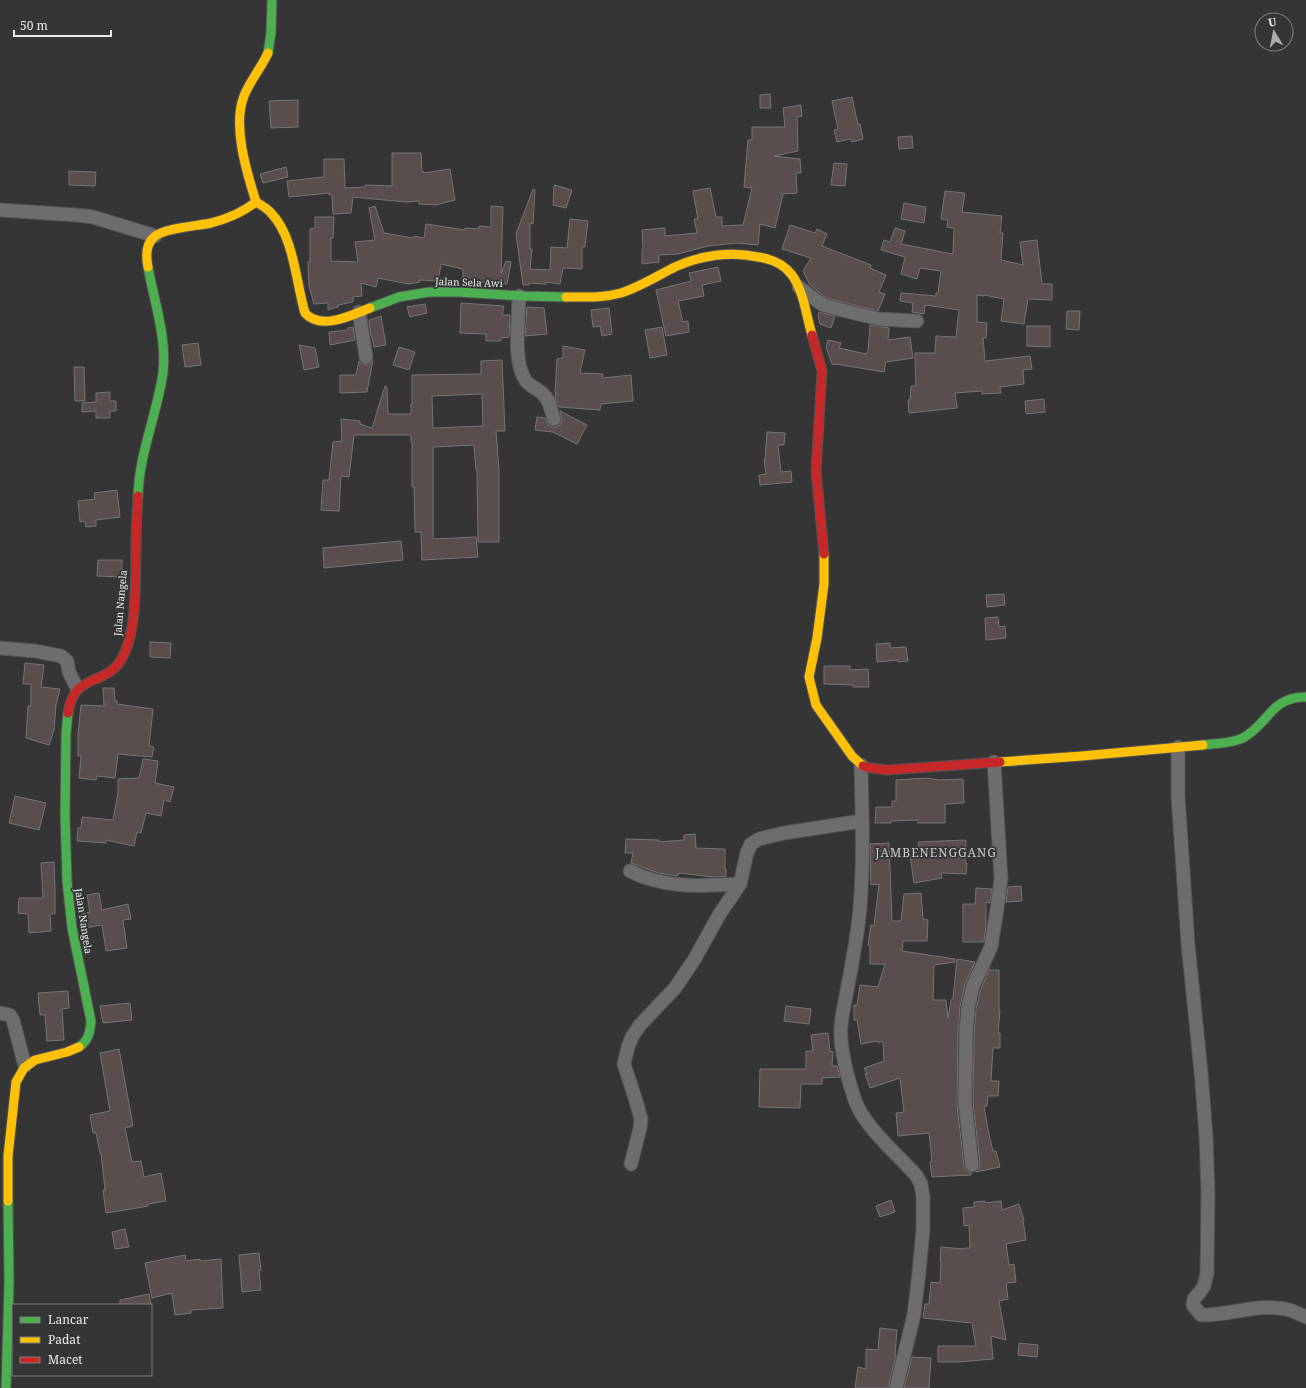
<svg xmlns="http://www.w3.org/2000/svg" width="1306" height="1388" viewBox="0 0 1306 1388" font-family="'Noto Serif',serif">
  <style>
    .building { fill: #594d4d; stroke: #757474; fill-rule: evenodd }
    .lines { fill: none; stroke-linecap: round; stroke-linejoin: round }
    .street-casing { stroke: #525252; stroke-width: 15 }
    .fast-casing { stroke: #525252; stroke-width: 11 }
    .slow-casing { stroke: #525252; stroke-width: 11 }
    .jam-casing { stroke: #525252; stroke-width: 11 }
    .street { stroke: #6d6d6d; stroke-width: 13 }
    .fast { stroke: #4caf50; stroke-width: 9 }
    .slow { stroke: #ffc107; stroke-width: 9 }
    .jam { stroke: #c62828; stroke-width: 9 }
    .labels { text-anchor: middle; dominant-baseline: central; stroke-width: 3.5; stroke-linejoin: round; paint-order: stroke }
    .street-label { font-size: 10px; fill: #ebedec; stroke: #343635 }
    .quarter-label { font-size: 12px; letter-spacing: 1px; fill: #cacecc; stroke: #343635 }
  </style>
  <rect width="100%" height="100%" fill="#353535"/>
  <!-- building -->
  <g class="building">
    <polygon points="770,94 771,108 760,108 760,95"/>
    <polygon points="852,97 858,125 860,124 863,139 852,142 851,139 837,142 834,130 838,129 832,101"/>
    <polygon points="298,100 298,127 271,128 269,101"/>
    <polygon points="801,105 802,116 797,117 798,151 774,156 800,159 801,173 796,173 797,193 783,194 775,228 760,224 758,245 737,243 708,246 678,254 659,255 659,262 642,264 642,249 643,248 642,230 665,228 665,236 697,233 694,219 698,219 693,191 710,188 716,217 722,217 722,226 743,225 752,188 744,187 748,140 752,140 752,127 785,127 783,108"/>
    <polygon points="912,136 913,148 899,149 898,137"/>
    <polygon points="392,153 421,153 422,171 423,171 424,173 450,169 455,200 436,205 419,204 419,201 406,202 353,197 351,213 333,214 332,195 329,195 329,193 289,197 287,181 324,177 324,159 344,159 345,188 365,187 365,185 392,186"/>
    <polygon points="834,163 847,164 845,186 831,185"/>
    <polygon points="286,167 288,177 263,183 260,174"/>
    <polygon points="69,171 96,172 95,186 69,185"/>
    <polygon points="554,185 572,190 566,208 553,205"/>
    <polygon points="533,189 535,190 533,224 530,223 530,249 532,249 530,269 550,270 551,247 567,248 570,219 588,221 585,247 582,247 582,269 563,268 560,284 546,282 546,284 529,283 529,285 523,285 516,234"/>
    <polygon points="945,191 965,193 962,212 1002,216 1000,233 1003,233 1001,260 1023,265 1020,242 1037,240 1042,284 1052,284 1052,300 1028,299 1024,324 1001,321 1004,299 984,295 984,296 977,295 977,322 987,323 986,338 983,338 985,361 1030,356 1032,369 1023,370 1024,384 1000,387 1001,393 982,394 982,391 955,393 957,408 909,413 908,400 910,400 911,386 916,386 915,353 935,353 936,336 956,337 959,310 925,305 924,314 912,312 913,303 900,301 901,293 936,296 936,293 938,293 941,271 920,268 917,279 901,274 905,257 881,250 884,240 890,242 895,228 905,231 901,244 953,254 954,228 947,227 948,220 941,219"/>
    <polygon points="904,203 926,207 924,223 901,219"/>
    <polygon points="375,206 384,233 413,238 414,236 424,238 426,224 465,230 465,228 479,229 479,226 491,227 491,206 503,207 501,274 506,261 511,262 507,284 463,281 463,269 441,264 438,281 419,280 420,282 408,284 378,278 376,287 361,283 362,296 353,297 353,302 338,305 338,307 328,310 328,303 314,304 309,286 308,262 310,262 310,229 315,228 315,217 334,217 333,238 331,238 331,261 358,262 355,242 375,240 369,208"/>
    <polygon points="790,225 815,233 817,229 827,234 822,246 871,265 870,268 886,275 879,292 885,294 878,311 826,298 810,285 803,271 811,258 782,249"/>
    <polygon points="718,267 721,281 702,285 704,296 678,301 683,322 688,321 689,332 666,336 656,290 691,281 689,273"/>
    <polygon points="461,303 504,306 502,315 510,315 509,337 501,338 501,341 486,341 486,334 460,333"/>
    <polygon points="425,304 427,313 410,317 407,307"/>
    <polygon points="527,307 544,308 547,334 525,336"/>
    <polygon points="609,308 612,334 602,336 600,326 593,327 591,310"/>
    <polygon points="1067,311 1080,311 1079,330 1066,329"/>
    <polygon points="819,312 835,316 831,328 820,324 818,316"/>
    <polygon points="381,316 386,345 374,347 372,337 371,337 369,320"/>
    <polygon points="870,325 889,328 888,340 910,337 913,358 886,362 884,372 836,364 835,365 832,364 826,347 828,340 841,343 839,348 866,354 867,352 868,352"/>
    <polygon points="1027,326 1050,326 1050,347 1027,346"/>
    <polygon points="353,327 355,340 330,345 329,332 348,330 348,328"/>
    <polygon points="662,327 667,355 650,358 645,330"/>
    <polygon points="198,343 201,365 185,367 182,345"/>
    <polygon points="299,345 315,348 319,367 304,370"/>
    <polygon points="563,346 585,350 580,373 603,374 602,378 631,375 633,401 601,404 600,410 559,407 555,398 556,393 555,393 557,359 563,358"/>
    <polygon points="399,347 415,352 409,370 393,365"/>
    <polygon points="373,360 367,392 340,393 340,375 356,375 359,361 363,364 367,365 371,363"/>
    <path d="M502,360l3,71h-9l3,39v72h-21l-1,-72h-1l-2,-25 -41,2v92l43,-2 2,20 -56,3 -1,-28h-6l-1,-45h-2v-45h-1v-7h-57l-5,42 -8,-1 -2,35 -18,-1 2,-30h6l4,-38 9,-1 -1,-22 19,2v3l12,4 13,-42 2,1 1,27h23v-10h1v-29l69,-1v-13zM482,394l1,32 -50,2 -1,-32z"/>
    <polygon points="74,367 84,367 85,401 75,401"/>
    <polygon points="110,392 110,401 116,401 116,411 110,411 110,418 96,418 96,411 82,412 82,403 96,402 96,393"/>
    <polygon points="1044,399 1045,412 1026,414 1025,401"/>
    <polygon points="560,411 587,425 577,444 553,432 535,430 537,417 545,418 548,425 552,427 556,427 560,425 562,420"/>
    <polygon points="767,432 785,433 784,445 778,445 781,472 791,471 792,482 760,485 759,475 766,474 764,459 765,459"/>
    <polygon points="117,490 120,517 96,520 96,526 86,527 85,521 80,522 78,501 95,499 94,493"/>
    <polygon points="401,541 403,560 324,568 323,548"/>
    <polygon points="98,560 122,560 122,577 97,576"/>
    <polygon points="1004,594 1005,605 987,607 986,595"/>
    <polygon points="998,617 999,627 1005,626 1006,638 986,640 985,618"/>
    <polygon points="150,642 171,643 170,658 150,657"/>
    <polygon points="890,643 890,648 906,647 908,661 898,662 898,660 877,662 876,644"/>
    <polygon points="25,663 44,665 41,687 60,689 56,705 54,730 49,745 26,738 28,706 31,706 31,684 23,684"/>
    <polygon points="824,666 850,666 850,670 868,669 869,687 853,687 853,685 824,684"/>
    <polygon points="103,688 114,688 115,701 117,701 117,704 153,709 149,746 154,747 152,757 118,754 115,778 97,776 96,780 79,778 81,756 78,756 78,734 81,705 104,706"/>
    <polygon points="143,759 158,761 155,783 174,787 170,802 164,800 161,816 146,813 141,833 137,832 134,846 106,840 106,843 77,841 78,828 81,828 82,817 113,820 118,793 118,779 139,778"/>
    <polygon points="927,778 939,780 963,779 964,803 945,804 945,823 918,823 918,820 891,821 891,823 875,823 876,807 892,807 892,801 896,801 896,780"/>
    <polygon points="15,796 46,803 39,830 9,823"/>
    <polygon points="695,834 696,848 725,849 725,869 726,869 726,877 713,877 679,873 678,876 658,873 631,863 633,853 625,853 626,839 659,840 659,842 684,840 684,835"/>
    <polygon points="966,840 965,863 967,863 966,874 941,873 942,878 914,883 909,848 919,848 918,842"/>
    <polygon points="889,843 892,921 901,921 904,894 921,893 923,919 928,920 927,941 903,941 902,951 955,959 955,962 934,965 933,1000 946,1000 948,1018 951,1000 953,999 957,959 975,962 965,984 960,1007 958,1035 957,1104 964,1166 966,1170 971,1173 971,1175 932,1177 930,1162 932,1161 929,1133 898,1136 896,1113 904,1112 900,1078 870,1088 865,1074 867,1074 864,1068 884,1061 883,1042 877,1042 877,1041 861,1044 857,1020 854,1020 854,1005 857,1005 860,985 878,987 885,964 870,964 870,945 868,945 871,925 874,926 879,884 871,885 870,844"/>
    <polygon points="54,862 55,890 55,914 50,914 51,931 29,933 28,914 18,913 19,898 43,898 41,863"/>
    <polygon points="1021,886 1022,901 1006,902 1008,887"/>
    <polygon points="976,888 992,889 990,903 986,902 986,926 984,942 963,942 963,904 975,904"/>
    <polygon points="99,893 102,910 128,904 131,919 123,920 127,948 106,951 102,925 84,928 82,914 90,912 87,895"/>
    <polygon points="989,970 999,970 999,1010 1000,1010 998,1033 1000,1033 1000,1048 993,1048 991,1081 999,1081 998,1096 988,1096 987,1106 984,1106 988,1130 993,1151 996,1151 1000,1167 976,1172 979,1169 980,1164 973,1103 974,1035 976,1009 981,989"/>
    <polygon points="68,991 69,1008 62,1009 64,1040 47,1041 45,1015 40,1015 38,993"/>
    <polygon points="130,1003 132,1020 103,1023 100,1006"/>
    <polygon points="786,1006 811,1009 809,1024 784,1021"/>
    <polygon points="828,1033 830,1051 833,1052 832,1066 837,1066 840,1077 822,1078 822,1084 801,1084 800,1108 759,1107 760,1069 806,1069 806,1051 813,1051 811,1035"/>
    <polygon points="119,1049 133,1126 125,1128 132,1162 141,1161 144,1177 161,1173 166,1201 148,1204 148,1206 137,1208 106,1213 103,1190 105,1190 101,1153 100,1153 96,1133 93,1133 90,1115 110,1111 100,1053"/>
    <polygon points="891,1200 895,1212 880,1217 876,1206"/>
    <polygon points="985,1201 985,1203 1001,1201 1002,1210 1019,1204 1024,1220 1023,1220 1026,1240 1006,1244 1009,1265 1014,1264 1016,1282 1006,1283 1008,1299 999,1301 1006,1340 991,1336 993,1359 958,1362 938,1362 938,1346 976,1346 972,1323 923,1318 925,1304 929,1304 931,1282 940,1283 941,1261 940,1260 941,1247 965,1249 965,1248 970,1248 969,1225 964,1226 963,1208 974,1207 974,1202"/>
    <polygon points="125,1229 129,1247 115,1249 112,1232"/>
    <polygon points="259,1253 261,1270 259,1270 261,1290 242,1292 239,1255"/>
    <polygon points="185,1255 186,1261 200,1259 200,1261 221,1259 223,1308 191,1310 191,1313 175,1315 172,1293 152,1298 145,1263"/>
    <polygon points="149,1294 151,1305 120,1305 120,1300"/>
    <polygon points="880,1328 897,1330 895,1355 896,1356 888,1388 855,1388 858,1367 866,1369 866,1349 878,1350"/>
    <polygon points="1019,1343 1038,1345 1037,1357 1018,1355"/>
    <polygon points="912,1357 931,1358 929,1388 904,1388"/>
  </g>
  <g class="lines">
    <!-- street casing -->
    <g class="street-casing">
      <g id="street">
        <polyline points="0,210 76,215 93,217 155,236"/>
        <polyline points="799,287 809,295 823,305 842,310 879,319 917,321"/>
        <path d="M519,296c0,22 -7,66 7,85 5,6 12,8 17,13 7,6 8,17 11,25"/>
        <polyline points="359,312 366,357"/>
        <polyline points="0,648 35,651 61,656 67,661 69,672 77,688"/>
        <path d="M1178,747v49l10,148 13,128 5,64 2,57 -1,80 -3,13 -4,6 -6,7 -1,6 8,10c28,1 56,-12 84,-6 7,1 14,5 21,8"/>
        <path d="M861,765c1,47 3,94 -1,142 -2,26 -7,52 -12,78 -2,13 -6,27 -7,41 -2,21 8,58 15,77 10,25 42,52 60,72l5,9 2,13v33l-4,42 -5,43 -18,73"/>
        <path d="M630,871c35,18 71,15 110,13"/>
        <polyline points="0,1013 10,1015 13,1020 25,1066"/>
        <polyline points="631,1164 640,1128 641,1119 636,1101 624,1064 628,1047 632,1037 640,1025 675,988 694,960 719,915 740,884 747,853 751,844 759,839 784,833 862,821"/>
        <polyline points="972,1165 965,1103 966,1035 968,1008 973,986 991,947 997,909 1001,879 994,762"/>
      </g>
    </g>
    <!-- fast casing -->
    <g class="fast-casing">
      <g id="fast">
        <polyline points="268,53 271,33 272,0"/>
        <polyline points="370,308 399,297 429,292 458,292 524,296 566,297"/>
        <path d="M138,496c1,-42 19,-82 25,-123 4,-36 -9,-72 -15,-106"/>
        <path d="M68,713l-2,21 -1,81 2,66 5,47 19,93c-1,11 -2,19 -12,26"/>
        <path d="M1203,745c13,-2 27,-1 40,-7 27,-15 27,-41 63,-41"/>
        <polyline points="6,1388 9,1282 8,1201"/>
      </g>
    </g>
    <!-- slow casing -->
    <g class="slow-casing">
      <g id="slow">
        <path d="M256,202c5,3 11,6 15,11 23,23 25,70 34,100 16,18 47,2 65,-5"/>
        <path d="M148,267c-2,-10 -2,-23 6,-30 9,-9 43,-11 57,-14 16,-4 32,-11 45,-21 -9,-29 -24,-76 -12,-106 6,-15 17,-28 24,-43"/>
        <path d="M566,297c19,0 37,1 55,-4 19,-6 36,-17 54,-26 26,-12 56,-16 83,-10 13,2 26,7 34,18 12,17 14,40 20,60"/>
        <polyline points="824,554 824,584 817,638 809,677 816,705 852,756 863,766"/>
        <polyline points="1000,762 1082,756 1203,745"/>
        <polyline points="8,1201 8,1156 16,1082 24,1068 35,1060 67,1052 79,1047"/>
      </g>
    </g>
    <!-- jam casing -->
    <g class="jam-casing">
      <g id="jam">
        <polyline points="812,335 822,371 816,471 824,554"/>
        <path d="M68,713c6,-41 38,-27 53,-53 17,-28 14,-79 15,-112 0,-17 1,-34 2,-52"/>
        <polyline points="863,766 870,768 887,770 1000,762"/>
      </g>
    </g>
    <!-- street -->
    <use href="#street" class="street"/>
    <!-- fast -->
    <use href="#fast" class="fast"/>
    <!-- slow -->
    <use href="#slow" class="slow"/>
    <!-- jam -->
    <use href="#jam" class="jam"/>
  </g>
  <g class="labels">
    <!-- street labels -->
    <g class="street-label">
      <text transform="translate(469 282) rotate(2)">Jalan Sela Awi</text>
      <text transform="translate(120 603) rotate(-85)">Jalan Nangela</text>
      <text transform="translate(84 921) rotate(81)">Jalan Nangela</text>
    </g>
    <!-- quarter labels -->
    <g class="quarter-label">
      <text x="936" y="852">JAMBENENGGANG</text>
    </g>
  </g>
  <!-- legend -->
  <rect x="12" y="1304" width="140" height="72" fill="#343635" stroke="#7d7f7e"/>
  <rect x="20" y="1317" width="20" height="6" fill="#4caf50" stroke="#7d7f7e"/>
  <text x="48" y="1324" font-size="12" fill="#ebedec">Lancar</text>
  <rect x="20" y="1337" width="20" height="6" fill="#ffc107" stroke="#7d7f7e"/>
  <text x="48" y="1344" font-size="12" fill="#ebedec">Padat</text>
  <rect x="20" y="1357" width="20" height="6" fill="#c62828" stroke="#7d7f7e"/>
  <text x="48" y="1364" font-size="12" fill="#ebedec">Macet</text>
  <!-- north arrow -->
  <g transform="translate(1274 32) rotate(350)"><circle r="19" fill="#343635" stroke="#7d7f7e"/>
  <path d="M0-3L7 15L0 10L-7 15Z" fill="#abadac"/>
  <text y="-6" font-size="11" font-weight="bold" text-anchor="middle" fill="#ebedec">U</text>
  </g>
  <!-- scale -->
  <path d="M14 30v6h97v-6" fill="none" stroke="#ebedec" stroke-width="2"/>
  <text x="20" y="30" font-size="12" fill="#ebedec" stroke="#343635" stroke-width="3" paint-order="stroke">50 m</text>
</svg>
